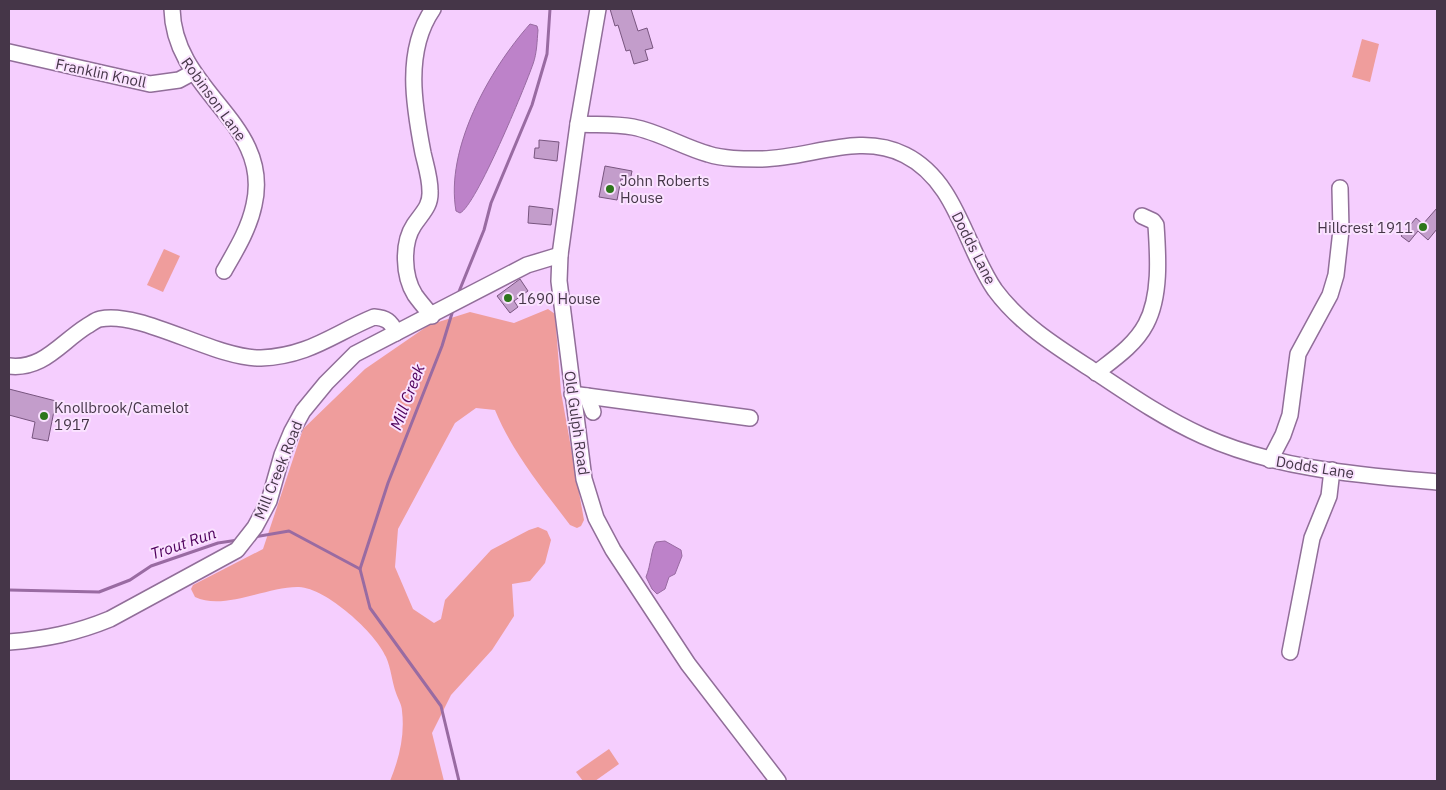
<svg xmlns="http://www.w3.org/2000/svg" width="1446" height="790" viewBox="0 0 1446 790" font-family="'IBM Plex Sans',sans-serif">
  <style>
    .green { fill: #ef9d9c }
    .water { fill: #bd82c9; stroke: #996ba2 }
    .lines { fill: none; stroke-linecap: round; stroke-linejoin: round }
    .stream { stroke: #996ba2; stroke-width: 3 }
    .building { fill: #c39dcb; stroke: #78557f }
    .minor-casing { stroke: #916e99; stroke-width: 18 }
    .minor { stroke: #fff; stroke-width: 15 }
    .poi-dot { fill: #2d761b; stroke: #fae2ff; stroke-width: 2 }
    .labels { text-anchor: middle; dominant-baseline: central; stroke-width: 4; stroke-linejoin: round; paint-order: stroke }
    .street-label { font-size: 15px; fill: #453648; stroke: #fae2ff }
    .poi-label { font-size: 15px; fill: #453648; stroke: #fae2ff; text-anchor: start }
    .water-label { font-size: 16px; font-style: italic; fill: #4e005c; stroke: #fae2ff }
  </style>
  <rect width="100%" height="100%" fill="#f5cefe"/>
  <!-- green -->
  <g class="green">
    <polygon points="1362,39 1379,44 1370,82 1352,77"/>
    <polygon points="164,249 180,256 163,292 147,285"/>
    <path d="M548,309l7,5 6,78 23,128 -3,6 -4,2 -7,-3c-28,-37 -58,-73 -75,-115l-19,-2 -21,15 -57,106 -3,38 18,42 21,14 7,-4 4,-19 46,-50 38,-20 9,-3 9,4 4,9 -6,23 -15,18 -18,3 2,32 -22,34 -41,45 -19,38 12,48h-54c9,-22 15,-45 12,-70 0,-6 -4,-12 -6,-18 -4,-11 -5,-25 -10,-36 -10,-24 -60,-69 -87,-70 -31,-1 -75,24 -104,10l-4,-8 2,-4 70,-36 40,-120 62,-60 64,-44 41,-13 44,11z"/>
    <polygon points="609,749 619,764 595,781 583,781 576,772"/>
  </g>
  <!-- water -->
  <g class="water">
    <path d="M530,24l7,2 1,4c-1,11 -1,23 -5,34 -8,23 -57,142 -73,149l-4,-2c-11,-62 33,-141 74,-187z"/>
    <path d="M665,541l16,9 1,6 -7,18 -6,3 -4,12 -8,5 -5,-5 -6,-12c5,-12 5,-28 10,-35z"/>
  </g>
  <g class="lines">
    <!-- stream -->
    <g class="stream">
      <polyline points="458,294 484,230 491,203 532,105 547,54 550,9"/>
      <polyline points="453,310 442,346 388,483 360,569 370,608 441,706 459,781"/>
      <polyline points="254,537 289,531 360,569"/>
      <polyline points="9,590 99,592 130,580 151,566 218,543 238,540"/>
    </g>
  </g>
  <!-- building -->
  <g class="building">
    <polygon points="610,9 631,9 638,31 647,28 653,48 645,50 648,60 634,64 630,50 626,51 618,25 615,26"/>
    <polygon points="539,140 559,142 557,161 534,158 535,148 539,148"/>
    <polygon points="605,166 632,171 630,181 621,179 617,200 599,197"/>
    <polygon points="529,206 553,209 551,225 528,223"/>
    <polygon points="1437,208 1437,229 1428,240 1418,231 1409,242 1401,236 1416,218 1423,224"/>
    <polygon points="520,279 528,291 514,301 518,307 510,313 497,296"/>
    <polygon points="9,389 56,401 48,441 32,438 35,422 9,415"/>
  </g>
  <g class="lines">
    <!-- minor casing -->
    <g class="minor-casing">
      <g id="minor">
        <path d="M172,9c2,84 101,113 82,196 -5,24 -18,45 -30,66"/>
        <polyline points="598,9 578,124 560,255 559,281 584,479 596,518 613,550 688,664 778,781"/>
        <polyline points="9,52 150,84 179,80 192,73"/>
        <path d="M578,124c18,1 38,0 55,3 26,5 50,20 75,27 16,5 34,5 50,5 49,1 101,-28 147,-4 52,26 60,92 90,135 25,34 62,57 96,79 36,24 72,49 112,67 73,33 155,39 234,46"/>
        <path d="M432,316c-6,-7 -12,-14 -17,-21 -12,-19 -13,-52 -1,-70 8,-12 17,-19 16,-34 0,-13 -4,-25 -7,-38 -9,-47 -19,-102 10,-144"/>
        <path d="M9,366c34,4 51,-23 78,-40 4,-2 8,-6 13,-7 41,-9 115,40 161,39 48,-2 72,-24 113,-41 12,1 17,4 22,16"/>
        <path d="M1096,373c18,-14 39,-28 50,-49 15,-28 12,-69 10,-99l-3,-4 -11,-5"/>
        <polyline points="572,394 750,418"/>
        <polyline points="587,396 593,412"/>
        <polyline points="1270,460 1283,435 1290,415 1298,354 1330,295 1336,275 1341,230 1340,188"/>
        <path d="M9,642c37,-3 67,-9 101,-23l127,-69 18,-23 14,-26 13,-46 10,-24 11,-20 23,-28 29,-29 172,-89 33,-10"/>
        <polyline points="1290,652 1312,538 1329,496 1332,470"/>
      </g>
    </g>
    <!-- minor -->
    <use href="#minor" class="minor"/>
  </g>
  <!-- markers -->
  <g class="poi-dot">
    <circle cx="610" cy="189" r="5"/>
    <circle cx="1423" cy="227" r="5"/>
    <circle cx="508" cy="298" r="5"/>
    <circle cx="44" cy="416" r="5"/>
  </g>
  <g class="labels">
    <!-- street labels -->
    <g class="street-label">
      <text transform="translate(101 73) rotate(12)">Franklin Knoll</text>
      <text transform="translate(214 99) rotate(54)">Robinson Lane</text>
      <text transform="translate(974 248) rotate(63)">Dodds Lane</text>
      <text transform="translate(577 423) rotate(82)">Old Gulph Road</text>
      <text transform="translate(1315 467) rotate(9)">Dodds Lane</text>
      <text transform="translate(278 470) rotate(-68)">Mill Creek Road</text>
    </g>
    <!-- poi labels -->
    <g class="poi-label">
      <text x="620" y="180">John Roberts<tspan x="620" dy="17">House</tspan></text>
      <text x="1413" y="227" text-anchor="end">Hillcrest 1911</text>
      <text x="518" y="298">1690 House</text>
      <text x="54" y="407">Knollbrook/Camelot<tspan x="54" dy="17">1917</tspan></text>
    </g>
    <!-- water labels -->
    <g class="water-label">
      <text transform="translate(407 397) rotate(-69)">Mill Creek</text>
      <text transform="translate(183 543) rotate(-19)">Trout Run</text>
    </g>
  </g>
  <!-- border -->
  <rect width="1446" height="790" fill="none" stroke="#453648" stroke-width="20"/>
</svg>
